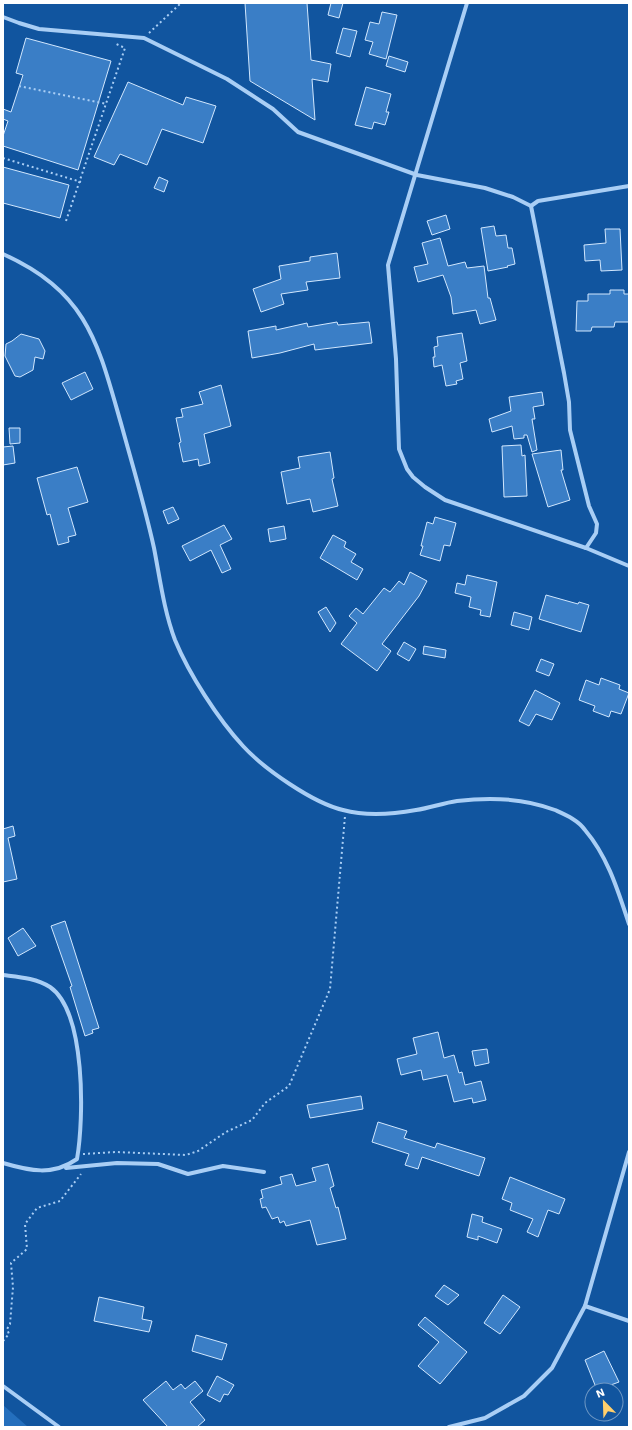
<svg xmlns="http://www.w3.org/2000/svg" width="632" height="1430" viewBox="0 0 632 1430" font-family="'Work Sans',sans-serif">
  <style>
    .green { fill: #246fbd }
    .building { fill: #3a7ec6; stroke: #d1e7fe }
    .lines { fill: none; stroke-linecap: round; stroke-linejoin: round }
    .path { stroke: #a9cef5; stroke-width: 2; stroke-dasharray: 2 3; stroke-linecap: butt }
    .minor { stroke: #a9cef5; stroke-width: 4 }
  </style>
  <rect width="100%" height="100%" fill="#11559f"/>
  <!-- green -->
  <polygon class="green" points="3,1405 28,1427 4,1427"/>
  <!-- building -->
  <g class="building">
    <polygon points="245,3 307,3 311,60 331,64 328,82 312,79 315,120 250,81"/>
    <polygon points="331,3 343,3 339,18 328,15"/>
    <polygon points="382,12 397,15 386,59 369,54 373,42 365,40 370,22 379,24"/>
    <polygon points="343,28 357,31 350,57 336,53"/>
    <polygon points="26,38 111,61 78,170 3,146 3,136 8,121 3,119 3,109 11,112 23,75 16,73"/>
    <polygon points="389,56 408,62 405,72 386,66"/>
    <polygon points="128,82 183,105 186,97 216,106 203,143 162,129 147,165 120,154 114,165 94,157"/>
    <polygon points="366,87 391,94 386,112 389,112 385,125 374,122 372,129 355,125"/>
    <polygon points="3,167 69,185 60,218 3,203"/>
    <polygon points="159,177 168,181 164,192 154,188"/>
    <polygon points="446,215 450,229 432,235 427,221"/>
    <polygon points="494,226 496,236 506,235 508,248 512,248 515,264 507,266 508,267 488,271 481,228"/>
    <polygon points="605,229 620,229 622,270 601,271 600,260 585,261 584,245 606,243"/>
    <polygon points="440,238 448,266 465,262 467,268 484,266 488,298 490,298 496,320 480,324 476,310 453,314 451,297 443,275 418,282 414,267 428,264 422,243"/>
    <polygon points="337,253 340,278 306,282 308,290 281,294 284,304 261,312 253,289 281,279 279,266 310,261 310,257"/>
    <polygon points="610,290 624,290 624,294 629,294 629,322 615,322 614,327 592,327 591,331 576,331 577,301 588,301 588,294 610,294"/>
    <polygon points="337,322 338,325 369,322 372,343 315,350 314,344 280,353 252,358 248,331 276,326 276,330 307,323 308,327"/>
    <polygon points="462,333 467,361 460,363 463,379 456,381 457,384 446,386 442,365 434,367 433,357 435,357 434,347 438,346 437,337"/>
    <polygon points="21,334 39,339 45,351 43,359 35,357 33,370 20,377 15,376 5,356 6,344 12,341"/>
    <polygon points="85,372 93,389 71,400 62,383"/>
    <polygon points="221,385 231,426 204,434 210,463 199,466 198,459 183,462 179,443 181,442 176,418 183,417 181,409 203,404 199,392"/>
    <polygon points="542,392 544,405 533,407 535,419 532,419 537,450 532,452 527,435 524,435 524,438 514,439 512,426 492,432 489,419 511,411 509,397"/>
    <polygon points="9,428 20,428 20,443 10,444"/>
    <polygon points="521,445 522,456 525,455 527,496 504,497 502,446"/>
    <polygon points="13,446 15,463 3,465 3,447"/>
    <polygon points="561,450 563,470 561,470 570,500 548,507 532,454"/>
    <polygon points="330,452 334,478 332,479 338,506 313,512 310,499 287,504 281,472 300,468 298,457"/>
    <polygon points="77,467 88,502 68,508 76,535 68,537 69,542 58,545 50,514 47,515 37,478"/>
    <polygon points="173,507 179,519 168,524 163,511"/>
    <polygon points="435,517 456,523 450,546 444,545 440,561 420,555 423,546 421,546 427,522 433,524"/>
    <polygon points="224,525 232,539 220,545 231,569 222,573 211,550 190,561 182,546"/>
    <polygon points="284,526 286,539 270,542 268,529"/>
    <polygon points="333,535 346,542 344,547 356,554 351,562 363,569 357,580 320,558"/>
    <polygon points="410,572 427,581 419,596 382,644 391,651 377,671 341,644 357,623 349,616 356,608 363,614 384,588 390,592 399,581 404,585"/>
    <polygon points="467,575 497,582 490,617 480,615 481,610 469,607 471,597 455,593 457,583 465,585"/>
    <polygon points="546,595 578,604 579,602 589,605 581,632 539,619"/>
    <polygon points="326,607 336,623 330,632 318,612"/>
    <polygon points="514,612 532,617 529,630 511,625"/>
    <polygon points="404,642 416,649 409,661 397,654"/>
    <polygon points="424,646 446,650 445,658 423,654"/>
    <polygon points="541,659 554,664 549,676 536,671"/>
    <polygon points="601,678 620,685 619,689 629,693 621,714 611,711 609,717 593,711 595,706 579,700 586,680 599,685"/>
    <polygon points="535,690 560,703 552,720 536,714 529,726 519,721"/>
    <polygon points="13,826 15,836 8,838 17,879 3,882 3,829"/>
    <polygon points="65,921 99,1028 92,1030 93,1033 85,1036 70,987 72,986 51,926"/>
    <polygon points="23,928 36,946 18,956 8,938"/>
    <polygon points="438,1032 444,1058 454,1055 459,1073 462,1072 465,1085 481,1081 486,1100 473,1103 472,1098 454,1102 447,1075 423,1080 421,1070 401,1075 397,1059 417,1054 413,1038"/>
    <polygon points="487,1049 489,1063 475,1066 472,1051"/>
    <polygon points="361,1096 363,1109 310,1118 307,1105"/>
    <polygon points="378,1122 407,1131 404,1138 435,1148 437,1143 485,1158 479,1176 422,1157 418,1169 405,1165 409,1154 372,1142"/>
    <polygon points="328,1164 334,1186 330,1188 336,1208 338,1207 346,1239 317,1245 310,1220 286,1226 284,1221 280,1223 278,1217 272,1219 266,1207 262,1208 260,1199 263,1198 261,1190 282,1184 280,1177 292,1174 296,1186 316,1181 312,1168"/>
    <polygon points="510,1177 565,1199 559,1214 548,1210 538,1237 527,1232 533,1219 510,1210 512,1203 502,1199"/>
    <polygon points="472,1214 483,1217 482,1222 502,1229 497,1243 478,1236 478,1240 467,1237"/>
    <polygon points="444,1285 459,1295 448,1305 435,1296"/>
    <polygon points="503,1295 520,1307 500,1334 484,1323"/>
    <polygon points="99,1297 144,1307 142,1319 152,1321 149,1332 94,1321"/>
    <polygon points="425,1317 467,1352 440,1384 418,1366 439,1342 418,1325"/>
    <polygon points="196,1335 227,1344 222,1360 192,1351"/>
    <polygon points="604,1351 619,1382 597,1390 585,1360"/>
    <polygon points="217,1376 234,1385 228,1395 224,1394 220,1402 207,1395"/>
    <polygon points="166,1381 173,1390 181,1384 185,1389 195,1381 203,1391 190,1402 205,1420 197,1427 168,1427 143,1400"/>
  </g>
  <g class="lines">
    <!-- path -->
    <g class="path">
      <polyline points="149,33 181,3"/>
      <polyline points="19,86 107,104"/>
      <polyline points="3,158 81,182"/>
      <polyline points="66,221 125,48 114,43"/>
      <polyline points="83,1154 116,1152 186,1155 198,1151 226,1132 252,1120 265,1103 289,1086 330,989 345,816"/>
      <polyline points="3,1341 9,1334 7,1329 10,1324 13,1287 11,1263 27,1249 25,1224 37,1208 60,1201 81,1174"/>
    </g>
    <!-- minor -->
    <g class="minor">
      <polyline points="467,3 388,265 396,359 399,449 407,469 413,477 425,487 445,500 586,548 629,566"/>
      <polyline points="3,17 19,23 39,29 144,38 227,79 273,109 298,132 417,175 485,188 513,197 531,206 564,373 569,402 570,430 589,506 597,524 596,533 586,548"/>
      <polyline points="531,206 538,201 629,186"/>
      <path d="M3,254c86,39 95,90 119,173 11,40 23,80 32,121 6,31 10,63 21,92 14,34 43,79 68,106 21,23 70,57 100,64 22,6 51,4 73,0 14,-2 27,-7 41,-9 33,-4 67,-3 98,9 11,5 23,10 30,20 23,27 33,61 44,94"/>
      <path d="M3,975c16,2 33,3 47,12 36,25 34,132 27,172 -24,17 -47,12 -74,4"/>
      <polyline points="66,1168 117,1163 158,1164 188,1174 223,1166 264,1172"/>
      <polyline points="585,1306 629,1321"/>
      <polyline points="3,1386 59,1427"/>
      <polyline points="449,1427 485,1418 524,1396 552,1368 585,1306 629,1152"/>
    </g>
  </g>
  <!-- border -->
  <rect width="632" height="1430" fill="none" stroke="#ffffff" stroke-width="8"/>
  <!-- north arrow -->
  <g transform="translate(604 1402) rotate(337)"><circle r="19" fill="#11559f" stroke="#7099c5"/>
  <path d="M0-3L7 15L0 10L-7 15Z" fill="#ffcf6c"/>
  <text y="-6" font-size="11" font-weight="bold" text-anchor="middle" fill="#ffffff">N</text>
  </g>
</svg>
